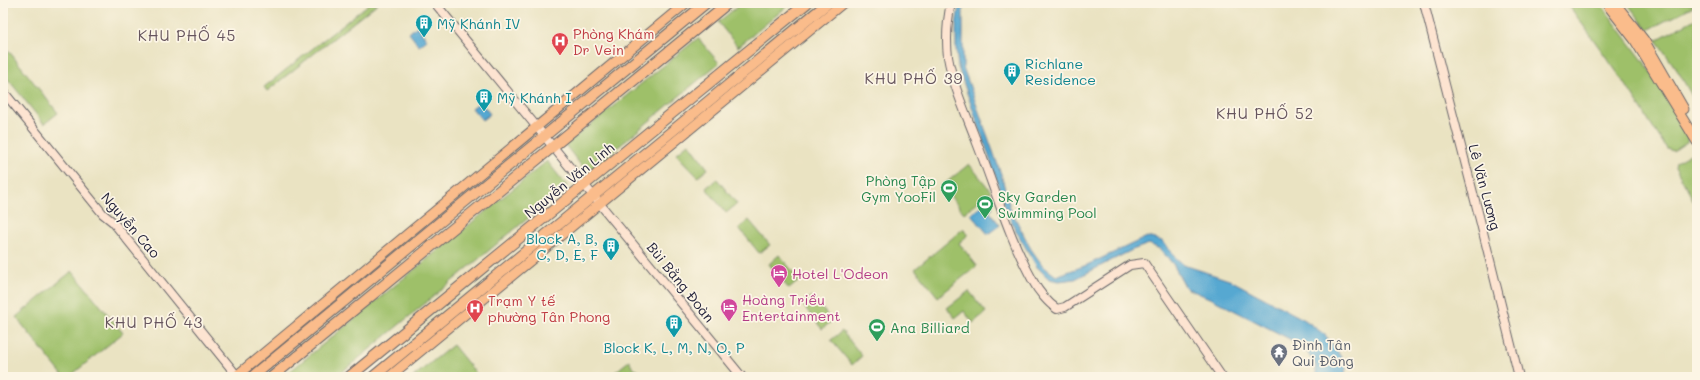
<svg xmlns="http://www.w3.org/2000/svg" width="1700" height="380" viewBox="0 0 1700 380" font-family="Mali,sans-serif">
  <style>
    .green { fill: #9ec069; stroke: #607152 }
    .water { fill: #56a8d1; stroke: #3c6586 }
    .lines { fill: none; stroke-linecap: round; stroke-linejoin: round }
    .secondary-casing { stroke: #68666a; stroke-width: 10 }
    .primary-casing { stroke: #68666a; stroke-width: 11 }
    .highway-casing { stroke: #68666a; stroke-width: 12 }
    .secondary { stroke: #fde4d1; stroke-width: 8 }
    .primary { stroke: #fabc8b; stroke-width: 9 }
    .highway { stroke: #fabc8b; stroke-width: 10 }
    .labels { text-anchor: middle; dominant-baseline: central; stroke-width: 3.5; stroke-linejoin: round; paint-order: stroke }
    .culture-label { font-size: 14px; fill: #0d838f; stroke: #fcf5e5; text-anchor: start }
    .health-label { font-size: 14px; fill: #be3a42; stroke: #fcf5e5; text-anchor: start }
    .street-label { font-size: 14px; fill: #22223b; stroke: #fcf5e5 }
    .leisure-label { font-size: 14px; fill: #27864d; stroke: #fcf5e5; text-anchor: start }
    .hotel-label { font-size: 14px; fill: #b23c85; stroke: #fcf5e5; text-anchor: start }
    .worship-label { font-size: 14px; fill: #5b616d; stroke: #fcf5e5; text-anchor: start }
    .neighbourhood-label { font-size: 15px; letter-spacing: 1px; fill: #66555e; stroke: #fcf5e5 }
  </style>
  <rect width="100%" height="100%" fill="#fcf5e5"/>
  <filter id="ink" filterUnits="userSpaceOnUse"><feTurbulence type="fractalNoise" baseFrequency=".025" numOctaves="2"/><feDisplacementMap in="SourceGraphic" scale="8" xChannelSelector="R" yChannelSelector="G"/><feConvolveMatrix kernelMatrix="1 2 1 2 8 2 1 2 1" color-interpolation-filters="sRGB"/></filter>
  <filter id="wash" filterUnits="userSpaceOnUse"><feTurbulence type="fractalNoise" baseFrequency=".012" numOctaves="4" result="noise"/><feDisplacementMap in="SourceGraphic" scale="16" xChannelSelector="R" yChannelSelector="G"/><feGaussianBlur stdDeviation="0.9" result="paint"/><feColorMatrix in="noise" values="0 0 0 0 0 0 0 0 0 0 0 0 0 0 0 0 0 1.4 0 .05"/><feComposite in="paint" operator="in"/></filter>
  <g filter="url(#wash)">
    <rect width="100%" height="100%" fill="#eae3c2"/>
    <!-- green -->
    <g class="green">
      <polygon points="370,3 378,3 267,91 264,87"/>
      <polygon points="742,3 791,3 738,47 718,22"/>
      <polygon points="1567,3 1600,3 1653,74 1688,136 1687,142 1673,151 1667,149 1624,82"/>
      <polygon points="1627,3 1647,3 1649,6 1654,3 1697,4 1648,30"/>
      <polygon points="1697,18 1697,105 1679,73 1656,40"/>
      <polygon points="698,38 719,63 587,173 565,145"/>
      <polygon points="8,50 58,113 44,124 3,73 3,54"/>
      <polygon points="689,143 708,169 698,177 676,154"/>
      <polygon points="1694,152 1697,154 1697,207 1675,167 1676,162"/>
      <polygon points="547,161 567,186 336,377 283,377"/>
      <polygon points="969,164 991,191 964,213 942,186"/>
      <polygon points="717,179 737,204 726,213 706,188"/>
      <polygon points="749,220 770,245 759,253 739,228"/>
      <polygon points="963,229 968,235 959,243 977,266 938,297 915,269"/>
      <polygon points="779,255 800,280 789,289 769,264"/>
      <polygon points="72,271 123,333 69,377 64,377 16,317"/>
      <polygon points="969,291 986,312 973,323 964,311 955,318 947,308"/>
      <polygon points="812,296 832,321 822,329 802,304"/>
      <polygon points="842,331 862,356 852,365 831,340"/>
      <polygon points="453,345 479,377 413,377"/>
      <path d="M630,360c0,6 3,9 9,11l-7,6h-23z"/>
    </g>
    <!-- water -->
    <g class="water">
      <polygon points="959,5 963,5 963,67 1001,174 1010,208 1031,249 1043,266 1056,276 1087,265 1147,237 1162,241 1174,256 1184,265 1232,281 1305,320 1325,335 1336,349 1346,366 1345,377 1317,377 1315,364 1303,346 1214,300 1186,288 1173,264 1160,249 1149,244 1132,250 1075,279 1059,281 1049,279 1037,267 1015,229 1005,206 986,147 958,67 956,48 956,26"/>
      <polygon points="417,26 427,40 419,46 409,33"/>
      <polygon points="480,102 490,114 482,120 472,108"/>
      <polygon points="987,202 992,204 992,209 989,211 1000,225 988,234 971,214"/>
    </g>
  </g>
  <g filter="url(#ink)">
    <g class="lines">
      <!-- secondary casing -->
      <g class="secondary-casing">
        <g id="secondary">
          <polyline points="435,3 742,377"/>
          <path d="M951,3c-4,18 -5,36 -3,54 5,29 19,59 29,86 18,46 32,95 56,138 5,10 15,22 24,28l8,-2 65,-42 14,-2 78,114"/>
          <polyline points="1424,3 1480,220 1519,377"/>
          <polyline points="3,91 103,214 113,222 238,377"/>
        </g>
      </g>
      <!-- primary casing -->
      <g class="primary-casing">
        <g id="primary">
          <polyline points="1606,3 1634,39 1697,142"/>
          <polyline points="1615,3 1644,40 1684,109"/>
          <polyline points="235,377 686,3"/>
          <polyline points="389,377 843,3"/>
        </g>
      </g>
      <!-- highway casing -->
      <g class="highway-casing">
        <g id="highway">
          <polyline points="252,377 706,3"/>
          <polyline points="272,377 728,3"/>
          <polyline points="349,377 807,3"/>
          <polyline points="373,377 828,3"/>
        </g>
      </g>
      <!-- secondary -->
      <use href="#secondary" class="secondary"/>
      <!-- primary -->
      <use href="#primary" class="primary"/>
      <!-- highway -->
      <use href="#highway" class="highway"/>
    </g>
  </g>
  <!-- icons -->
  <defs>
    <g id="building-pin" transform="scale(0.9)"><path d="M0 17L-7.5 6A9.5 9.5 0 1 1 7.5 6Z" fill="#0f9aa8" stroke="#fcf5e5"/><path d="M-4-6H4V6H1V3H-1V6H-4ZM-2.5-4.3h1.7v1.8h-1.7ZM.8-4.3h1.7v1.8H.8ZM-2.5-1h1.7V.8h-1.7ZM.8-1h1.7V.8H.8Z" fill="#fff"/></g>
    <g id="hospital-pin" transform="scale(0.9)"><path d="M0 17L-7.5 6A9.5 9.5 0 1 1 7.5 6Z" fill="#e0444e" stroke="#fcf5e5"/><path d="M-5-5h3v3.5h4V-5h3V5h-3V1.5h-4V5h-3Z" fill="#fff"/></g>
    <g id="stadium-pin" transform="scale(0.9)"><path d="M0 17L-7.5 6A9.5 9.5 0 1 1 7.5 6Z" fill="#2e9e5b" stroke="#fcf5e5"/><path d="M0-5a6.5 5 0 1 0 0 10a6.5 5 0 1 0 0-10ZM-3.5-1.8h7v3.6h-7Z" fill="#fff"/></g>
    <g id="hotel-pin" transform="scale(0.9)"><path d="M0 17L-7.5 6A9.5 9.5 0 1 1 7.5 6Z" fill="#d1479c" stroke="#fcf5e5"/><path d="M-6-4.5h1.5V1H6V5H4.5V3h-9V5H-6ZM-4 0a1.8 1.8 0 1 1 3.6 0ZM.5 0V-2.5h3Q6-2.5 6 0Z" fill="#fff"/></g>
    <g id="temple-pin" transform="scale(0.9)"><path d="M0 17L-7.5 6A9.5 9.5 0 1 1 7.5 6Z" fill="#6b7280" stroke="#fcf5e5"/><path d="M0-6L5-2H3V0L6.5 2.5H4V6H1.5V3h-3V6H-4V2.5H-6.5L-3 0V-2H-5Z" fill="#fff"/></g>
  </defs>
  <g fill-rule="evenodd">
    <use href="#building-pin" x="424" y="23"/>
    <use href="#hospital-pin" x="560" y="41"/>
    <use href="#building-pin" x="1012" y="71"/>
    <use href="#building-pin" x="484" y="97"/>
    <use href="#stadium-pin" x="949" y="188"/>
    <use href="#stadium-pin" x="985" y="204"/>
    <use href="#building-pin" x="611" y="246"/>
    <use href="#hotel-pin" x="779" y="273"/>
    <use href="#hotel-pin" x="729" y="307"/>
    <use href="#hospital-pin" x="475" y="308"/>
    <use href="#building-pin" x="674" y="323"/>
    <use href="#stadium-pin" x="877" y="327"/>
    <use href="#temple-pin" x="1279" y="352"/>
  </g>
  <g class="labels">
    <!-- culture labels -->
    <g class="culture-label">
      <text x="437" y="23">Mỹ Khánh IV</text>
      <text x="1025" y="63">Richlane<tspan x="1025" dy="16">Residence</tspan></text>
      <text x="497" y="97">Mỹ Khánh I</text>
      <text x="598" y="238" text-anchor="end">Block A, B,<tspan x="598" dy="16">C, D, E, F</tspan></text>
      <text x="674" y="347" text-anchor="middle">Block K, L, M, N, O, P</text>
    </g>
    <!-- health labels -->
    <g class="health-label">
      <text x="573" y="33">Phòng Khám<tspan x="573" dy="16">Dr Vein</tspan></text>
      <text x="488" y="300">Trạm Y tế<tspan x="488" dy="16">phường Tân Phong</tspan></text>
    </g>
    <!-- street labels -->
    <g class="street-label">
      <text transform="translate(569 180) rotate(-39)">Nguyễn Văn Linh</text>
      <text transform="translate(1485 187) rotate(75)">Lê Văn Lương</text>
      <text transform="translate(131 225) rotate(49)">Nguyễn Cao</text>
      <text transform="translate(681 282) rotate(51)">Bùi Bằng Đoàn</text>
    </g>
    <!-- leisure labels -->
    <g class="leisure-label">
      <text x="936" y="180" text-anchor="end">Phòng Tập<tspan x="936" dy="16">Gym YooFil</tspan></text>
      <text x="998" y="196">Sky Garden<tspan x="998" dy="16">Swimming Pool</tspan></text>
      <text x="890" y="327">Ana Billiard</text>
    </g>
    <!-- hotel labels -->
    <g class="hotel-label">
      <text x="792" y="273">Hotel L'Odeon</text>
      <text x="742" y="299">Hoàng Triều<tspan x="742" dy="16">Entertainment</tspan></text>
    </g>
    <!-- worship labels -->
    <g class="worship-label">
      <text x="1292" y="344">Đình Tân<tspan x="1292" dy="16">Qui Đông</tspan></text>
    </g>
    <!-- neighbourhood labels -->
    <g class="neighbourhood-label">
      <text x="187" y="35">KHU PHỐ 45</text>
      <text x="914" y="78">KHU PHỐ 39</text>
      <text x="1265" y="113">KHU PHỐ 52</text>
      <text x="154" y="322">KHU PHỐ 43</text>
    </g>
  </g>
  <!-- margin -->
  <rect width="1700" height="380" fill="none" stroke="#fcf5e5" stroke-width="16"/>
</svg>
